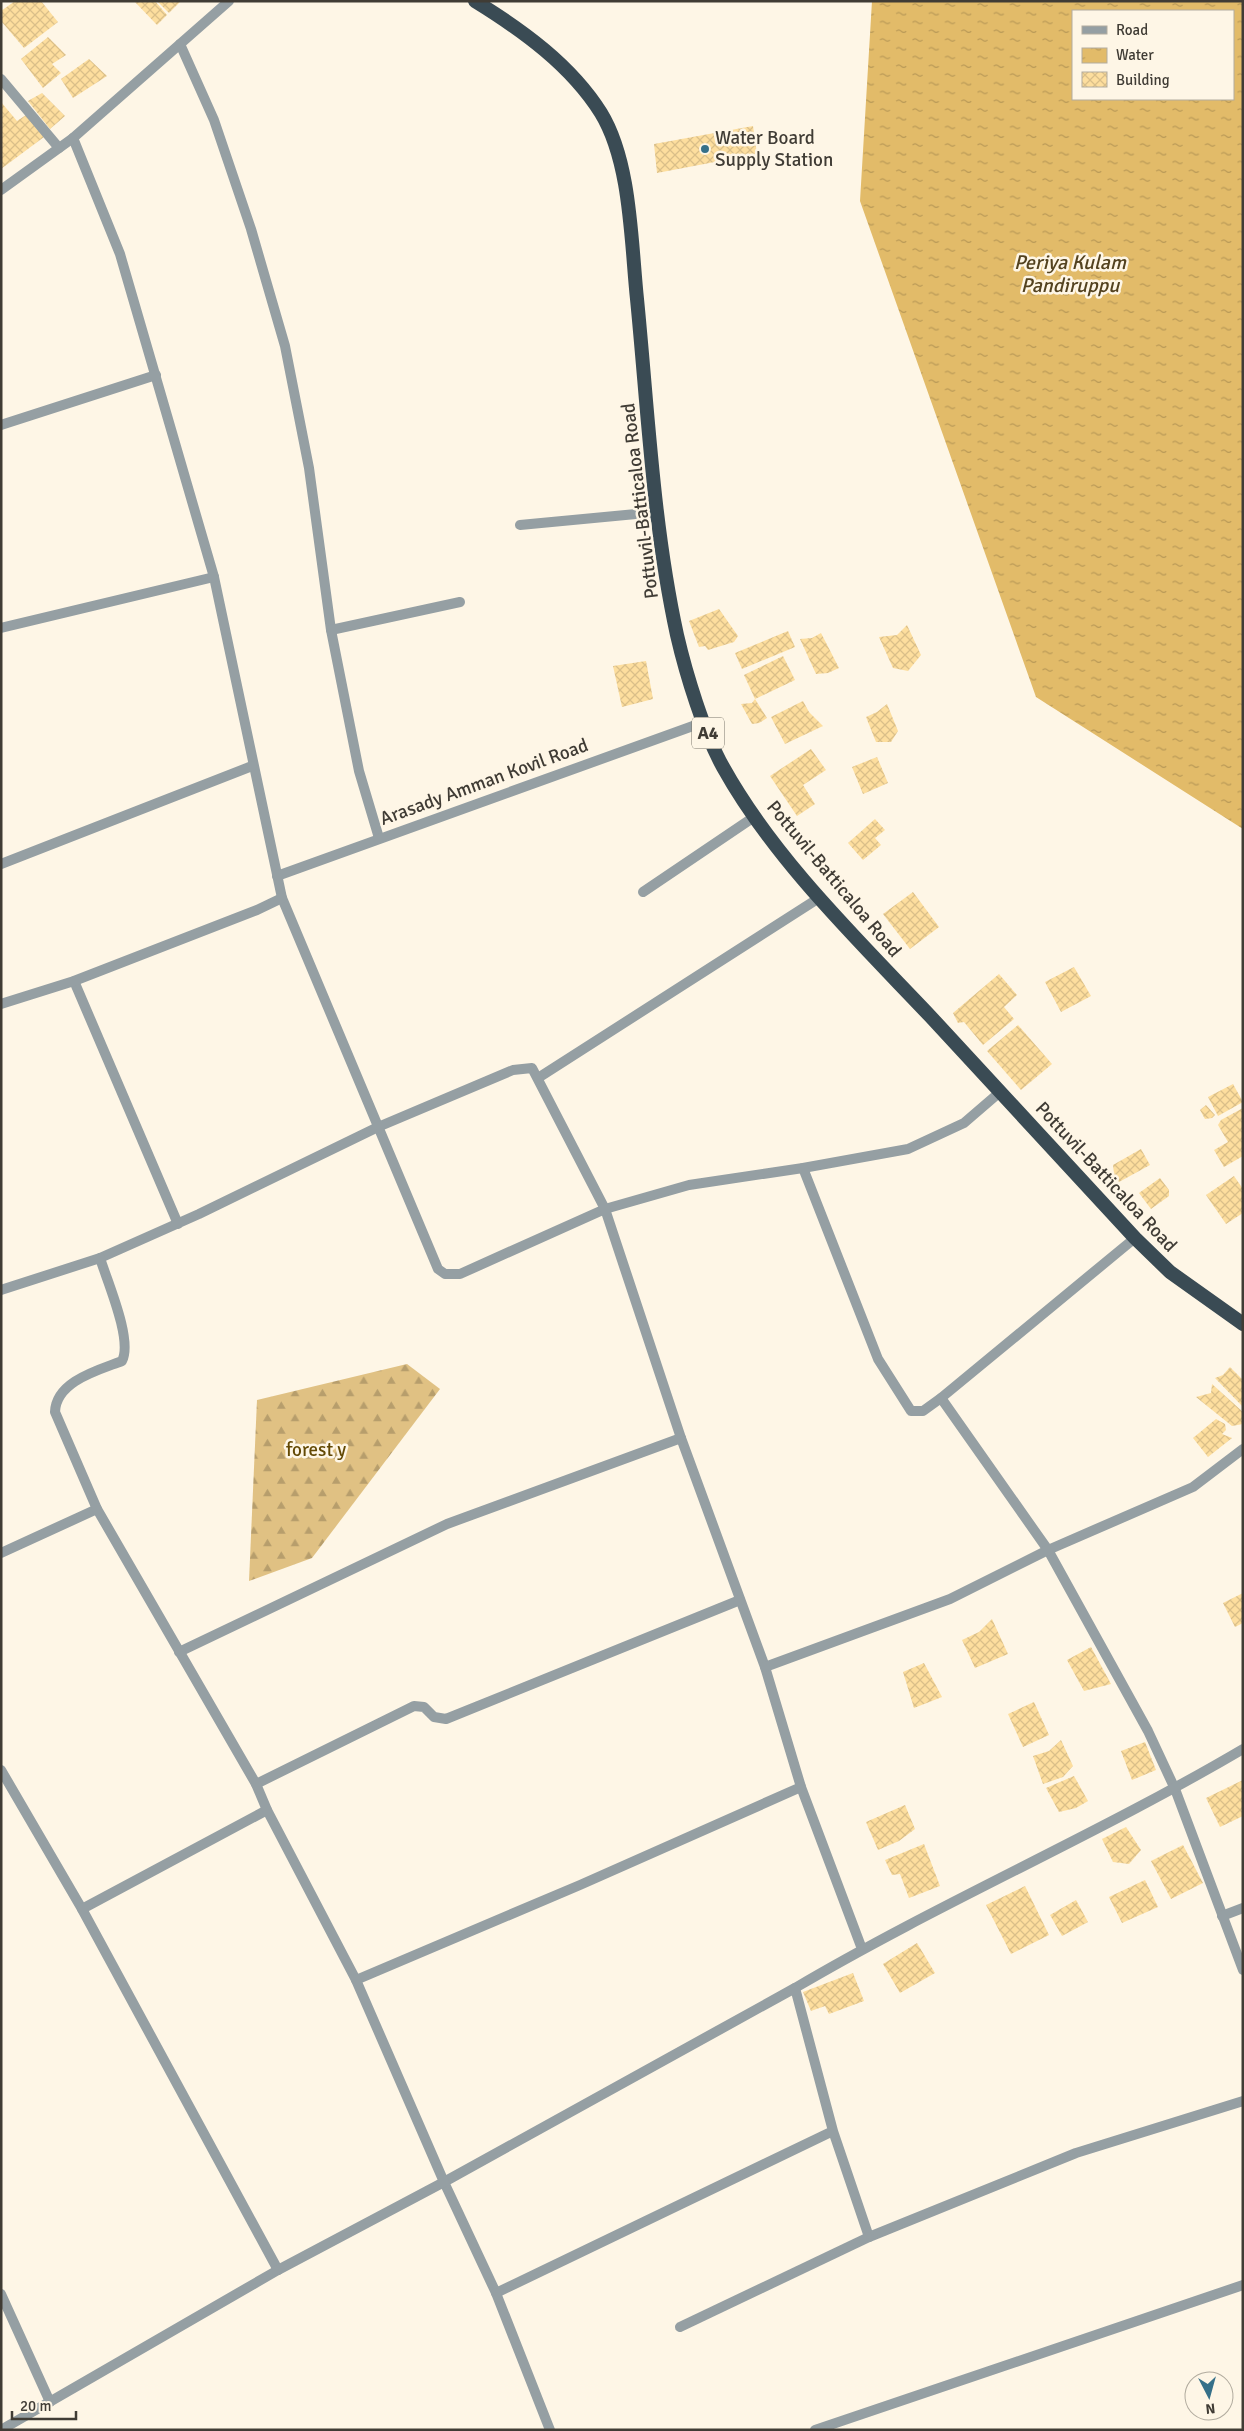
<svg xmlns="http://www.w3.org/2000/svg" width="1244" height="2431" viewBox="0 0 1244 2431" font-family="Signika,sans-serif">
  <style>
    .forest { fill: url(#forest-firs) }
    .water { fill: url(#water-ripples); fill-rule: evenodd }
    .building { fill: url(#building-cross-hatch) }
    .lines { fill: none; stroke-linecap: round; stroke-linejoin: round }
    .minor { stroke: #959fa3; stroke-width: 10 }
    .trunk { stroke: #3a4b54; stroke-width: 14 }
    .poi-dot { fill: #367089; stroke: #fef6e6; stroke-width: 2 }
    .labels { text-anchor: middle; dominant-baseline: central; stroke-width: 5; stroke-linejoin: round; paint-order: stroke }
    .shield { fill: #fef6e6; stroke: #79746a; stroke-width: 1 }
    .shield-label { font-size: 18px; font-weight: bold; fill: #403c35 }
    .poi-label { font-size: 19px; fill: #403c35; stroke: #fef6e6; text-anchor: start }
    .street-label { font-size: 19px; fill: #403c35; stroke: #fef6e6 }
    .park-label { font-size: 19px; fill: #634904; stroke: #fef6e6 }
    .water-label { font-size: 20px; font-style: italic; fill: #53421f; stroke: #fef6e6 }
  </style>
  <defs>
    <pattern id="forest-firs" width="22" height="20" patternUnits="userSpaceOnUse" patternTransform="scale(1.25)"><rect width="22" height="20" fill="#e0c183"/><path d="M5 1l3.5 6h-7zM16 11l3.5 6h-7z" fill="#b79e6c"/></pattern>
    <pattern id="water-ripples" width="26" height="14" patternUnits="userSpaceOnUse" patternTransform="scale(1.25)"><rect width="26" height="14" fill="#e2bb69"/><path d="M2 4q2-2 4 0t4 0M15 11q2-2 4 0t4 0" fill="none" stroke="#b99957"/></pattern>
    <pattern id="building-cross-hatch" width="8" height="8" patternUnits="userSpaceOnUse" patternTransform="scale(1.25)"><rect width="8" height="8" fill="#fdde9e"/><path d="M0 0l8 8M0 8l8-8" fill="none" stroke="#dabf89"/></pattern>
  </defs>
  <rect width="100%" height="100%" fill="#fef6e6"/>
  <!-- forest -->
  <polygon class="forest" points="407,1364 440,1389 312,1558 249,1581 257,1400"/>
  <!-- water -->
  <path class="water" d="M872,1h371v828l-207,-132 -176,-496zM1073,11h160v88h-160z"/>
  <!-- building -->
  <g class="building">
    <polygon points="15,1 41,1 58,22 24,48 1,21 1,11"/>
    <polygon points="134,1 155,1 167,15 157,25"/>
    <polygon points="157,1 181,1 169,13"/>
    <polygon points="48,37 66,55 52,64 61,73 43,88 21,59"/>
    <polygon points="89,59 107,76 73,98 61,79"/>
    <polygon points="42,93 65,116 50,129 28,101"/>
    <polygon points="1,102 17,121 26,115 44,137 1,169"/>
    <polygon points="753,126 757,154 657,173 654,144"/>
    <polygon points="719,609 738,636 734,642 708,650 705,646 699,647 689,621"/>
    <polygon points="907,625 921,655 908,671 893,668 879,637 897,635"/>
    <polygon points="788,631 795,647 742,669 735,653"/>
    <polygon points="821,633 839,668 828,673 816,674 800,639 812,638"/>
    <polygon points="783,656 795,680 755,699 744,675"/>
    <polygon points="646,661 653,699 622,707 613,666"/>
    <polygon points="755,699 767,718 759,723 752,724 741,704 752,703"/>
    <polygon points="803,701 809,712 823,726 785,744 771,717"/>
    <polygon points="887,704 898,731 891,742 876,742 866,717 877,712"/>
    <polygon points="811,749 826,770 803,785 815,804 797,816 770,776"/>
    <polygon points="877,757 888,783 863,794 852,767"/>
    <polygon points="875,819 885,830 875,838 881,845 863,860 848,843"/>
    <polygon points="913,892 939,927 910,949 883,914"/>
    <polygon points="1074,967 1091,996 1061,1012 1045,982"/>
    <polygon points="999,974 1017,995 1004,1007 1014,1019 983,1045 964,1022 958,1023 953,1013"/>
    <polygon points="1018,1025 1052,1064 1021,1090 987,1051"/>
    <polygon points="1233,1084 1243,1102 1218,1116 1208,1097"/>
    <polygon points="1206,1105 1215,1115 1212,1118 1205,1119 1200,1110"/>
    <polygon points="1243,1108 1243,1156 1224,1167 1214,1150 1228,1142 1218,1125 1221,1120"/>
    <polygon points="1141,1149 1150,1165 1119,1182 1114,1174 1113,1165"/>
    <polygon points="1234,1176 1243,1189 1243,1213 1226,1224 1206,1195"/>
    <polygon points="1160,1178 1169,1190 1169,1196 1151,1209 1139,1193"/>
    <polygon points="1230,1367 1243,1380 1243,1407 1215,1378 1223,1375"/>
    <polygon points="1212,1384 1243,1412 1243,1424 1232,1426 1196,1397 1211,1393"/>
    <polygon points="1216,1419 1225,1424 1226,1430 1222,1434 1232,1438 1208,1457 1193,1438"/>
    <polygon points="1243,1593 1243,1623 1235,1627 1223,1603"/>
    <polygon points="992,1619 1008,1654 975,1668 962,1640 979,1632"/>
    <polygon points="1091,1647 1111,1684 1084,1691 1067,1660"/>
    <polygon points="924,1663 942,1697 914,1708 903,1672"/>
    <polygon points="1034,1702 1049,1735 1023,1747 1008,1714"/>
    <polygon points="1061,1740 1073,1766 1063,1777 1043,1784 1033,1756 1049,1751"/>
    <polygon points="1145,1742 1156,1770 1132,1780 1121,1751"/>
    <polygon points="1074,1776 1088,1801 1076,1808 1059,1812 1046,1788"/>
    <polygon points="1243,1780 1243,1816 1220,1827 1206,1798"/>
    <polygon points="905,1805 915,1829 899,1841 878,1850 866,1822"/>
    <polygon points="1126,1827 1141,1850 1129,1864 1113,1862 1102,1839"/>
    <polygon points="924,1844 940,1886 909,1898 900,1874 892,1875 885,1860"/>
    <polygon points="1183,1845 1203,1883 1171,1899 1151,1861"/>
    <polygon points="1145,1880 1158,1907 1122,1923 1109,1897"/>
    <polygon points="1025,1886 1049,1935 1011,1954 986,1905"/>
    <polygon points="1076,1900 1088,1922 1062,1936 1050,1915"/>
    <polygon points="917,1943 935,1973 900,1993 883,1964"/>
    <polygon points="853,1973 864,2001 829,2014 825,2006 811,2011 803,1992"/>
  </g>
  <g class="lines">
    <!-- minor -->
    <g class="minor">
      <polyline points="180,44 214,120 251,229 285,346 309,468 331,630 359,771 379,838"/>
      <polyline points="1,79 59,148"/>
      <polyline points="73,138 120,254 214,577 282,898 438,1269 445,1274 460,1274 605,1209 689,1185 803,1168 908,1149 964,1123 1000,1092"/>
      <polyline points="1,190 73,138 229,1"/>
      <polyline points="1,425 156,375"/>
      <polyline points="520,525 657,512"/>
      <polyline points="1,628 214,577"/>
      <polyline points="331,630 460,602"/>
      <polyline points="1,864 252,766"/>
      <polyline points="277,876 704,722"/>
      <polyline points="643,892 754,817"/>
      <polyline points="74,981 178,1224"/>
      <polyline points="1,1004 74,981 257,910 282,898"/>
      <polyline points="538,1078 819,898"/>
      <polyline points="803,1168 878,1359 911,1411 923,1411 941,1398 1135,1238"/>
      <polyline points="1,1290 100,1258 199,1214 378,1127 513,1070 532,1068 605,1209 681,1438 765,1667 801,1787 862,1949"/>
      <polyline points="941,1398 1048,1550 1148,1731 1175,1789 1243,1970"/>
      <polyline points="1,1553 97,1509"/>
      <polyline points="179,1652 447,1524 681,1438"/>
      <polyline points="765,1667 950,1599 1048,1550 1193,1487 1243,1449"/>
      <polyline points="1,1770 82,1909 278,2270"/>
      <polyline points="256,1784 414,1706 424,1707 434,1717 446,1719 740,1600"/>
      <polyline points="82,1909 267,1810"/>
      <polyline points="1222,1916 1243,1908"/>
      <polyline points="356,1980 580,1885 801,1787"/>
      <path d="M795,1988c146,-86 302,-153 448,-239"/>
      <polyline points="833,2131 496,2293 444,2182 795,1988 833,2131 869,2237 1076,2153 1243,2101"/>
      <polyline points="496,2293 550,2430"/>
      <polyline points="1,2294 50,2402"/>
      <polyline points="680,2327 869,2237"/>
      <path d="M1,2430l277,-160 166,-88 -88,-202 -89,-170 -11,-26 -159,-275 -42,-97c1,-31 44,-42 67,-51 11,-21 -15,-80 -22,-103"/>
      <polyline points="815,2430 1243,2285"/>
    </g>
    <!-- trunk -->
    <path class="trunk" d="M475,1c47,29 96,64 126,112 30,49 30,129 36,186 11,112 16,226 40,336 9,39 27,98 46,132 51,92 135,173 207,249 68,74 137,148 205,222l35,34 73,52"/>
  </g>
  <!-- markers -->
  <circle class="poi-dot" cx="705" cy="149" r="5"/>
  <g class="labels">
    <!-- shield labels -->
    <rect class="shield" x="692" y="717.5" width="32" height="31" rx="4"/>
    <g class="shield-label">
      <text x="708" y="733">A4</text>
    </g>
    <!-- poi labels -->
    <g class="poi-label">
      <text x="715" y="138">Water Board<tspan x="715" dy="22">Supply Station</tspan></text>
    </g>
    <!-- street labels -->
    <g class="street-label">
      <text transform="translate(640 501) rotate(-97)">Pottuvil-Batticaloa Road</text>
      <text transform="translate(484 782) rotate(-20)">Arasady Amman Kovil Road</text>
      <text transform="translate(834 879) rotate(50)">Pottuvil-Batticaloa Road</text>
      <text transform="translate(1106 1177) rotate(47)">Pottuvil-Batticaloa Road</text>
    </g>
    <!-- park labels -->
    <g class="park-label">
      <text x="316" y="1450">forest y</text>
    </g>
    <!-- water labels -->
    <g class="water-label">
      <text x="1070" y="262">Periya Kulam<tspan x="1070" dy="23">Pandiruppu</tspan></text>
    </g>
  </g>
  <!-- border -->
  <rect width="1244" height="2431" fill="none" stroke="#403c35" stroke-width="5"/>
  <!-- legend -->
  <rect x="1072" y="10" width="162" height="90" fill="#fef6e6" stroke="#b2ac9f"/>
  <rect x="1082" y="26" width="25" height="8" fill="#959fa3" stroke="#b2ac9f"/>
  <text x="1116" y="35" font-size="15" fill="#403c35">Road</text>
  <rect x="1082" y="48" width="25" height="15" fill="url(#water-ripples)" stroke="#b2ac9f"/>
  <text x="1116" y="60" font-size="15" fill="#403c35">Water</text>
  <rect x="1082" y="72" width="25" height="15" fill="url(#building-cross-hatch)" stroke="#b2ac9f"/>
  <text x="1116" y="85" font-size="15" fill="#403c35">Building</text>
  <!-- north arrow -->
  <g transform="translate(1209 2396) rotate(174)"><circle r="24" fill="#fef6e6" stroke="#b2ac9f"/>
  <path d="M0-4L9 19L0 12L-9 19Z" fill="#367089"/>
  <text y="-8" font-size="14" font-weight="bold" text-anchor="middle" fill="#403c35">N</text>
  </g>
  <!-- scale -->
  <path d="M12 2411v8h64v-8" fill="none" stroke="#403c35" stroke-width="2.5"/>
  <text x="20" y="2411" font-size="15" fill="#403c35" stroke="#fef6e6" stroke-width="4" paint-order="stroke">20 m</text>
</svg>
